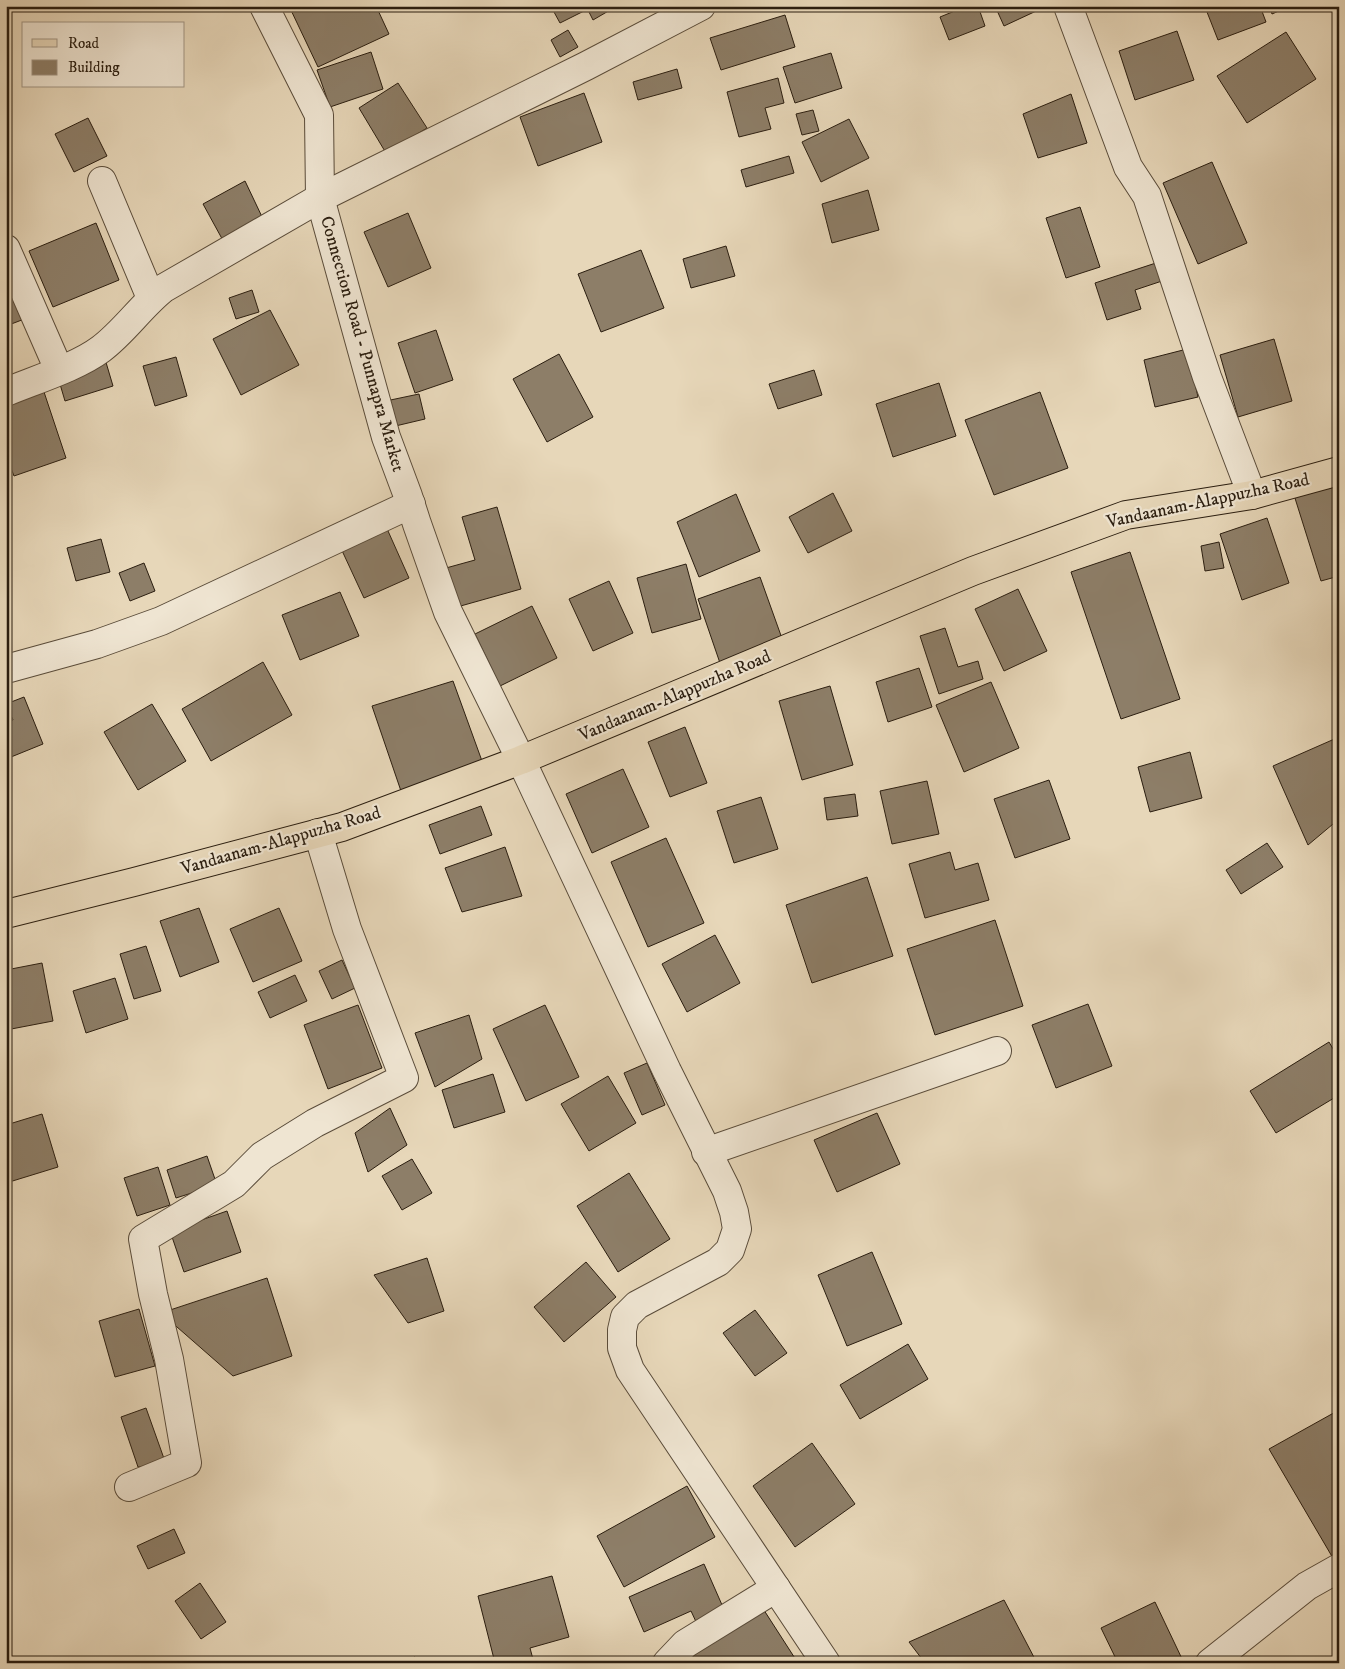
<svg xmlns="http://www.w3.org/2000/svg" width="1345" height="1669" viewBox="0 0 1345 1669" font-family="'IM FELL DW Pica',serif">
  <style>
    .building { fill: #8d7e68; stroke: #2b1e10 }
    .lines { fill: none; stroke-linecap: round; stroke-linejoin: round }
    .minor-casing { stroke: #5a4c3a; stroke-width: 30 }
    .major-casing { stroke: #2b1e10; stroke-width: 30 }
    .minor { stroke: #efe5d2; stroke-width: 28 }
    .major { stroke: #e7d7b9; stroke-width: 28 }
    .labels { text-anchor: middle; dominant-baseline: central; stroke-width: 4.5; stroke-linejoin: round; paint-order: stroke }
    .street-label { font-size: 18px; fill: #2b1e10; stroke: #efe5d2 }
  </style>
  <rect width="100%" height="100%" fill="#e7d7b9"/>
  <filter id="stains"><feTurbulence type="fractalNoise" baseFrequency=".004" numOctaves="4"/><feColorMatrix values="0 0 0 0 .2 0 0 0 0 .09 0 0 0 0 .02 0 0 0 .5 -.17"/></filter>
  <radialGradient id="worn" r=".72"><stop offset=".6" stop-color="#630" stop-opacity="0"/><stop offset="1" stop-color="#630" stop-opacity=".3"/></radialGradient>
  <!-- building -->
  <g class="building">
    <polygon points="289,6 376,6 389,34 318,67"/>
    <polygon points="564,6 584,6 586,10 560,23 554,12"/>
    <polygon points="586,6 617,6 593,20"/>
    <polygon points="967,6 978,6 985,26 949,40 940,17"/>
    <polygon points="995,6 1047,6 1004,26"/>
    <polygon points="1223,6 1260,6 1266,22 1218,40 1207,12"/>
    <polygon points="1269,6 1290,6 1272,14"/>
    <polygon points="785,15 795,47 721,70 710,38"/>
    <polygon points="568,30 578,47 560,57 551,40"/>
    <polygon points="1177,31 1194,80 1135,100 1119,51"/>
    <polygon points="1286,32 1316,79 1247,123 1217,76"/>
    <polygon points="371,52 383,89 330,107 317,70"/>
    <polygon points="831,53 842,88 795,103 783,67"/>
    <polygon points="677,69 682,88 638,100 633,82"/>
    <polygon points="778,78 784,103 765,108 771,129 739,137 727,92"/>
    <polygon points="398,83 427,128 386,153 359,108"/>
    <polygon points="584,93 602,142 538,166 520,117"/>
    <polygon points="1071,94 1087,143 1038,158 1023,114"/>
    <polygon points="813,110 819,131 802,135 796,114"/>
    <polygon points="88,118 107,156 74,172 55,134"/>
    <polygon points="849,119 869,158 821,182 802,142"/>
    <polygon points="789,156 794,173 746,187 741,170"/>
    <polygon points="1212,162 1247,243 1198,264 1163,183"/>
    <polygon points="245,181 264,221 226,246 203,204"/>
    <polygon points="868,190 879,230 832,243 822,204"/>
    <polygon points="1080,207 1100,267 1066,278 1046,218"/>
    <polygon points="408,213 431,268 388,287 364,232"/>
    <polygon points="96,223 119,280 53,307 29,251"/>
    <polygon points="726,246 735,276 691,288 683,259"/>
    <polygon points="641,250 664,308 601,332 578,274"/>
    <polygon points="1165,260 1171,278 1135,290 1141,309 1107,320 1095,283"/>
    <polygon points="6,264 27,318 6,326"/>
    <polygon points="252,290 259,312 236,319 229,298"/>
    <polygon points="270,310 299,365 241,395 213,339"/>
    <polygon points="436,330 453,380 415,393 398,343"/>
    <polygon points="1274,339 1292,401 1238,417 1220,355"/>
    <polygon points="1187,349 1198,397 1155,407 1144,360"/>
    <polygon points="559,354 593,417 547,442 513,379"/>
    <polygon points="176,357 187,396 155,406 143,366"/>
    <polygon points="105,359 113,386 65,401 57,374"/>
    <polygon points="814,370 822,395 778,409 769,384"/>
    <polygon points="939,383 956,436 893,457 876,404"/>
    <polygon points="44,392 66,458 14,476 6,455 6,405"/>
    <polygon points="1040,392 1068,468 994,495 965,420"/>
    <polygon points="419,394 425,419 387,428 381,402"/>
    <polygon points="1339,481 1339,576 1321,581 1294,495"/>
    <polygon points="833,493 852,531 808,553 789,517"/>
    <polygon points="736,494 760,551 699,577 677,522"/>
    <polygon points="497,507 521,589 457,607 446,568 475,560 462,517"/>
    <polygon points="1267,518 1289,583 1242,600 1220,534"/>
    <polygon points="384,522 409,578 364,598 338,542"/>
    <polygon points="101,539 110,572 76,581 67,548"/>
    <polygon points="1219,542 1224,568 1205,571 1201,546"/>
    <polygon points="1130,552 1180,699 1121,719 1071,572"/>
    <polygon points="144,563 155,591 130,601 119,573"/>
    <polygon points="686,564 701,619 652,633 637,578"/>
    <polygon points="760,577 784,644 721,666 698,599"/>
    <polygon points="609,581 633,633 593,651 569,599"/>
    <polygon points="1018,589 1047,651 1004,671 975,609"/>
    <polygon points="340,592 359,636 300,660 282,615"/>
    <polygon points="532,606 557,658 500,686 475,634"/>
    <polygon points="945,628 958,667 978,661 983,679 939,694 920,636"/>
    <polygon points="263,662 292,715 211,761 182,709"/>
    <polygon points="919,668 932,707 888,722 876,682"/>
    <polygon points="453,681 482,761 402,794 372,706"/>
    <polygon points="991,682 1019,748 964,772 936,705"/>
    <polygon points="830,686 853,765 802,780 779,701"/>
    <polygon points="24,697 43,744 11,757 6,744 6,723 13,720 6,704"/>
    <polygon points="152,704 186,761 138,790 104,732"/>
    <polygon points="685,727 707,783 670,797 648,742"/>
    <polygon points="1339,737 1339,819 1308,845 1273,766"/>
    <polygon points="1190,752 1202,798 1150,812 1138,767"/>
    <polygon points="623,769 649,827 592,853 566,794"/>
    <polygon points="1049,780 1070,839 1015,858 994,799"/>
    <polygon points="927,781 939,834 892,844 880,791"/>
    <polygon points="855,794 858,816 827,820 824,798"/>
    <polygon points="761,797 778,849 734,863 717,811"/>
    <polygon points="481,806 492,835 440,854 429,825"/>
    <polygon points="666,838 704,923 648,947 611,862"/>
    <polygon points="1267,843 1283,867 1241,894 1226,870"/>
    <polygon points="505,847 522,896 462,912 445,868"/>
    <polygon points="950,852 955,870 978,863 989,900 925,918 909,864"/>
    <polygon points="867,877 893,956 812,983 786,905"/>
    <polygon points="199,908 219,962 180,977 160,921"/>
    <polygon points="279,908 302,961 253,982 230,929"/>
    <polygon points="995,920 1023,1006 935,1035 907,949"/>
    <polygon points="715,935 740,983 687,1012 662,964"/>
    <polygon points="146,946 161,991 134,999 120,954"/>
    <polygon points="342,960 355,988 332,999 319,971"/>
    <polygon points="42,963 53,1021 6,1030 6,970"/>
    <polygon points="295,975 307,1001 270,1018 258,992"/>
    <polygon points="115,978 128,1019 86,1033 73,991"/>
    <polygon points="1088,1004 1112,1066 1056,1088 1032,1025"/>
    <polygon points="358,1005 382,1068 328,1089 304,1025"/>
    <polygon points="545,1005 579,1077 526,1101 493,1029"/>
    <polygon points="469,1015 482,1059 435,1087 415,1033"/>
    <polygon points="1329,1042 1339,1059 1339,1095 1276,1133 1250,1091"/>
    <polygon points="647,1063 665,1105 642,1115 624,1073"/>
    <polygon points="493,1074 505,1112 454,1128 442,1090"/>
    <polygon points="608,1076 636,1123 589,1151 561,1104"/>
    <polygon points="390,1108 407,1145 368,1172 355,1133"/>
    <polygon points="877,1113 900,1164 837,1192 814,1140"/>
    <polygon points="42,1114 58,1167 6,1183 6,1125"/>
    <polygon points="207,1156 217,1185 176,1198 167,1170"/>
    <polygon points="412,1159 432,1193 402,1210 382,1176"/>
    <polygon points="158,1167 170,1205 137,1216 124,1178"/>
    <polygon points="629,1173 670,1239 618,1272 577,1206"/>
    <polygon points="227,1211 241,1252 184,1272 170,1231"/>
    <polygon points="872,1252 902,1324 847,1346 818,1275"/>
    <polygon points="427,1258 444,1311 408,1323 374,1275"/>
    <polygon points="586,1262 616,1297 564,1342 534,1307"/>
    <polygon points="267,1278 292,1356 233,1376 161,1313"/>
    <polygon points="139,1309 155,1366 115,1377 99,1321"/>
    <polygon points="755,1310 787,1353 755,1376 723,1333"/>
    <polygon points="908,1344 928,1379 860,1419 840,1385"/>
    <polygon points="146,1408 167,1467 138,1467 121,1417"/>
    <polygon points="1339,1410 1339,1564 1337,1565 1269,1449"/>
    <polygon points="812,1443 855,1504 795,1547 753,1486"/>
    <polygon points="687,1486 715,1537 624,1587 597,1536"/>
    <polygon points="174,1529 185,1553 148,1569 137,1546"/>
    <polygon points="704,1564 726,1614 698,1626 691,1611 644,1632 629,1597"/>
    <polygon points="552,1576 569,1637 530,1648 534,1663 495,1663 478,1596"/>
    <polygon points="200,1583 226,1622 201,1639 175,1601"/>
    <polygon points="1004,1600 1037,1663 925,1663 909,1642"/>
    <polygon points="1155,1602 1184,1663 1118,1663 1101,1628"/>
    <polygon points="760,1604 798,1663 677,1663"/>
    <polygon points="415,1657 418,1663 398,1663"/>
  </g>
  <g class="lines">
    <!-- minor casing -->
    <g class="minor-casing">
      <g id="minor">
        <polyline points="264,6 319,115 320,198 386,437 408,496 417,524 448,612 521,760 667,1071 727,1191 734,1212 737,1229 730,1250 718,1262 637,1305 625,1317 622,1330 622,1348 630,1370 826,1663"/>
        <polyline points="1068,6 1128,167 1147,196 1207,377 1252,495"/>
        <polyline points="102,181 151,298"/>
        <polyline points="6,249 59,370"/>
        <path d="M6,392c29,-12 71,-25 95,-43 24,-18 40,-43 63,-61l156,-90 266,-132 115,-60"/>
        <polyline points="6,669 97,644 161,621 411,504"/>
        <polyline points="706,1152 997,1051"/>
        <polyline points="129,1487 187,1463 169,1359 153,1294 143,1239 234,1184 262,1156 315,1123 404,1078 347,929 318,833"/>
        <polyline points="667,1663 685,1644 776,1588"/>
        <polyline points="1210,1663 1307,1586 1339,1568"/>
      </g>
    </g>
    <!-- major casing -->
    <g class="major-casing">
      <polyline id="major" points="6,914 134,882 342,827 521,760 973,571 1126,515 1252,495 1339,471"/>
    </g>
    <!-- minor -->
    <use href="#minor" class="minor"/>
    <!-- major -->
    <use href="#major" class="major"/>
  </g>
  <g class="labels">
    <!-- street labels -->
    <g class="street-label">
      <text transform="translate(362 344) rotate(74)">Connection Road - Punnapra Market</text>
      <text transform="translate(1208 501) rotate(-12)">Vandaanam-Alappuzha Road</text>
      <text transform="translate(675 696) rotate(-23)">Vandaanam-Alappuzha Road</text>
      <text transform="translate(281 841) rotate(-16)">Vandaanam-Alappuzha Road</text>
    </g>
  </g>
  <!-- margin -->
  <rect width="1345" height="1669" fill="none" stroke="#e7d7b9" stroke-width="25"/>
  <rect x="8" y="8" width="1330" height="1654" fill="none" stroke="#2b1e10" stroke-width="2.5"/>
  <rect x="12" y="12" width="1320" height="1644" fill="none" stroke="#2b1e10"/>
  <!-- legend -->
  <rect x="22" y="22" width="162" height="65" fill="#efe5d2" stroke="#a19584"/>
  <rect x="32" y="39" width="25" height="8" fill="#e7d7b9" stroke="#a19584"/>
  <text x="68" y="48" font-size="15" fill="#2b1e10">Road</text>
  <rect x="32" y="60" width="25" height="15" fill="#8d7e68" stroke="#a19584"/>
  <text x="68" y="72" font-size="15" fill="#2b1e10">Building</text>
  <rect width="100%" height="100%" filter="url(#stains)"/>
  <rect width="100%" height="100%" fill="url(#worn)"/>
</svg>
